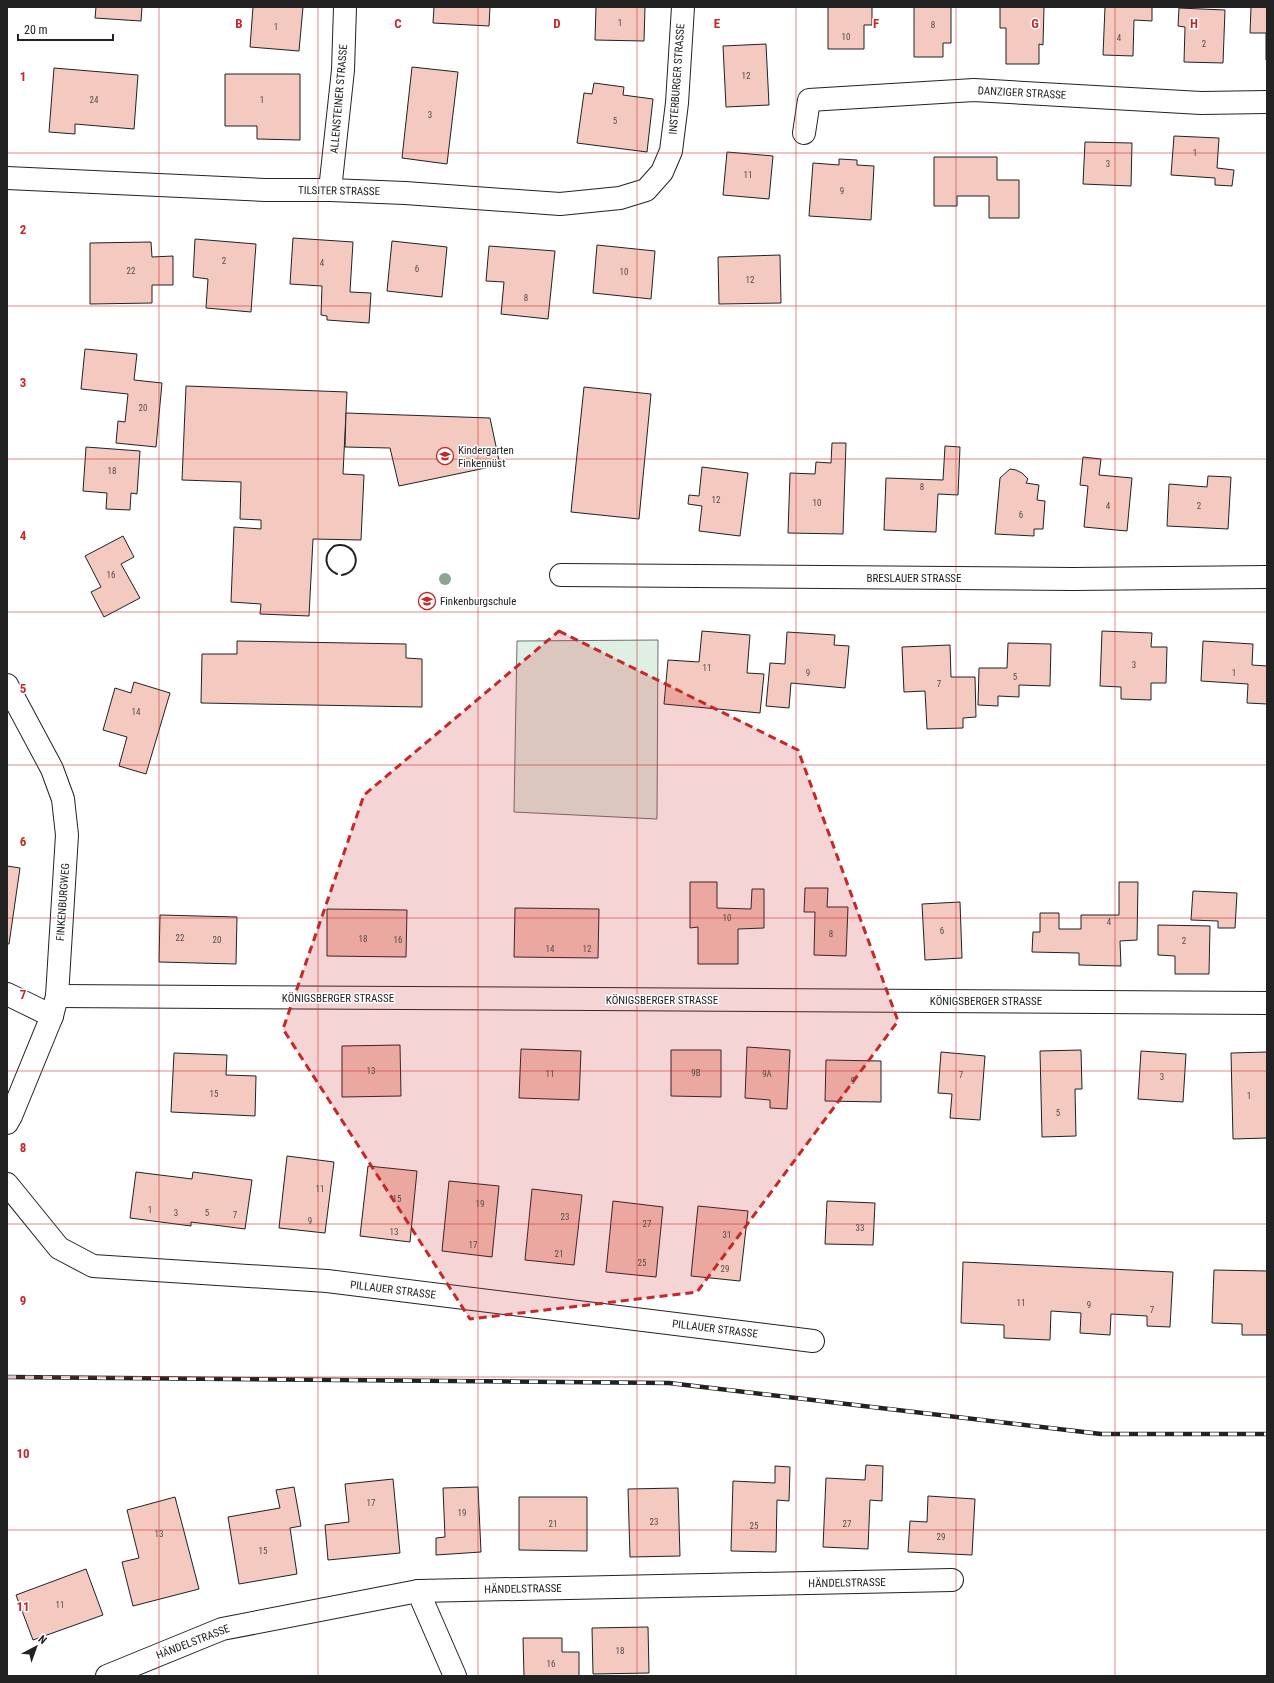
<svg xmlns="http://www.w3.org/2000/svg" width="1274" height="1683" viewBox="0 0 1274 1683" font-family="'Roboto Condensed',sans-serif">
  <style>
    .green { fill: #e0efe3; stroke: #6f6f6f }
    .building { fill: #f3c9c0; stroke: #222 }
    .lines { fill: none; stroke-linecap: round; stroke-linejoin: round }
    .minor-casing { stroke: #222; stroke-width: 24 }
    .minor { stroke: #fff; stroke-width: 22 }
    .rail-casing { stroke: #222; stroke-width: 4.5 }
    .rail { stroke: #fff; stroke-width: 3; stroke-dasharray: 9; stroke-linecap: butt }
    .wall { stroke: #222; stroke-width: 2 }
    .tree { fill: #8da692 }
    .marked { fill: #c62828; fill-opacity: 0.2; stroke: #c62828; stroke-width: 3; stroke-dasharray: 8 5; stroke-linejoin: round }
    .grid { fill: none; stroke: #c62828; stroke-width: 1; stroke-opacity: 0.55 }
    .labels { text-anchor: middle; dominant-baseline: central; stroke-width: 3; stroke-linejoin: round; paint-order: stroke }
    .number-label { font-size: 9px; fill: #564c4a }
    .street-label { font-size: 11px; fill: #222; stroke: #fff }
    .poi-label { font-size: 11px; fill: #222; stroke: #fff; text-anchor: start }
    .grid-label { font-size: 13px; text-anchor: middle; font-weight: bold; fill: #c62828; stroke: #fff; stroke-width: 3; stroke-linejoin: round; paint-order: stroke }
  </style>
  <rect width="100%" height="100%" fill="#fff"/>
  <!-- green -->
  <polygon class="green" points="658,640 657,819 514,812 517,641"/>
  <!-- building -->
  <g class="building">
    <polygon points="96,7 142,7 141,21 95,18"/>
    <polygon points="253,7 303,7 299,51 250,47"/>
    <polygon points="434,7 490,7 489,26 433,23"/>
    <polygon points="596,7 645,7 644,41 595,40"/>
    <polygon points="828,7 872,7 872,25 864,25 864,49 828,49"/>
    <polygon points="914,7 951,7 951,43 943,43 943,57 914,57"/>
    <polygon points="1000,7 1044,7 1043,45 1039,44 1039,64 1006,64 1006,28 1000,28"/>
    <polygon points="1105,7 1152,7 1152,21 1134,20 1133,56 1103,55"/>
    <polygon points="1251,7 1267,7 1267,60 1266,60 1266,33 1250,33"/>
    <polygon points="1179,8 1225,10 1223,63 1184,62 1185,27 1178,26"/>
    <polygon points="766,44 769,105 726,107 723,46"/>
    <polygon points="412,67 458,72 447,164 402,158"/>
    <polygon points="54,68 138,75 134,129 75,124 75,134 49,132"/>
    <polygon points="225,74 300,74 300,140 257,139 257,126 225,126"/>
    <polygon points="594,83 624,87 623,95 653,99 647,152 577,143 584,93 592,94"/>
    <polygon points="1174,136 1219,138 1217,168 1234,170 1232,186 1215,185 1215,178 1171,175"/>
    <polygon points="1085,142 1132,143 1131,186 1083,184"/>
    <polygon points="727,152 773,156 769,199 723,195"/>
    <polygon points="934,157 997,157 997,180 1019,180 1019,218 989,218 989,196 957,196 957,206 934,206"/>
    <polygon points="839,159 857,160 857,165 874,166 871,220 809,216 813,163 839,165"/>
    <polygon points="293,238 353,242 350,292 371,293 369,323 327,320 327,316 321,315 322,286 290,284"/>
    <polygon points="195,239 256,244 251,312 206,308 208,279 193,277"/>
    <polygon points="392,241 447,247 442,297 387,291"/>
    <polygon points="151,242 152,257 173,256 173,285 152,285 152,303 90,304 90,243"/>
    <polygon points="597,245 655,251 651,299 593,293"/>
    <polygon points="489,246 555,251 548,319 501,314 504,282 486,281"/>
    <polygon points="780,255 781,303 719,304 718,257"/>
    <polygon points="85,349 137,354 134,380 162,383 156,447 116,443 118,421 125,422 128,394 81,389"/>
    <polygon points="186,386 347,392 343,474 364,475 361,540 313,539 309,616 260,614 261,604 231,602 234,527 261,529 261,520 240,519 241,482 182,480"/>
    <polygon points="584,387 651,394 639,519 571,512"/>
    <polygon points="346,413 490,418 500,465 399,486 390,448 345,447"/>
    <polygon points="832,443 846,443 843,534 788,533 790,473 815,474 816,462 831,463"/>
    <polygon points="945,446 960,447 958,495 938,494 936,532 884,530 886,478 943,480"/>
    <polygon points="86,447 140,451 137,494 131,493 130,510 106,509 107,493 83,491"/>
    <polygon points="1083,457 1101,459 1099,475 1132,478 1127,531 1084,527 1088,486 1080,485"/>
    <polygon points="702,467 748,473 740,536 699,531 702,506 688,504 689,495 699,496"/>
    <polygon points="1010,469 1016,470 1022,473 1028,479 1026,483 1039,485 1037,500 1045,501 1043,529 1034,529 1034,536 995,534 1000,478"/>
    <polygon points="1208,476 1231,477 1228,529 1167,526 1169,484 1207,487"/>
    <polygon points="123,536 134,557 121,564 140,598 104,617 91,592 101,587 85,556"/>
    <polygon points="702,631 750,635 747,673 764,674 760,713 664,704 668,660 699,662"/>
    <polygon points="1102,631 1152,633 1151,647 1167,647 1166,683 1151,683 1151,700 1121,699 1121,687 1100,686"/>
    <polygon points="787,632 835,635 834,645 849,646 845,688 791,683 789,708 766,706 770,663 785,664"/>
    <polygon points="237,641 406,644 406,658 422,659 422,707 201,703 202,654 237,654"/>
    <polygon points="1203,641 1253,644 1252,665 1267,666 1267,704 1247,703 1248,684 1201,681"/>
    <polygon points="1008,643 1051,644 1050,686 1019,685 1019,697 998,696 998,706 978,705 979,668 1007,668"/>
    <polygon points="950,645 951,677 975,677 976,717 963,718 963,728 927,729 925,691 904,692 902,647"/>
    <polygon points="134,682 170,693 146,774 119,766 127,737 103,730 115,688 131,693"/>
    <polygon points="7,866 20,868 9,944 7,944"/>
    <polygon points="690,882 717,882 717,908 751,909 752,889 764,889 764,928 738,929 738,964 698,964 698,927 690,928"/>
    <polygon points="1119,882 1138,882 1137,940 1120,941 1121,966 1079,965 1079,953 1032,952 1033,932 1040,932 1040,913 1059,913 1059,929 1081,929 1081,915 1119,915"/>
    <polygon points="805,888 828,888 827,907 848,907 846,956 814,955 815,912 804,912"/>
    <polygon points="1193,891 1237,893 1235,928 1218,928 1218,921 1191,920"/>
    <polygon points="960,902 962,958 925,960 922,904"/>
    <polygon points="515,908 599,909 598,958 514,957"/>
    <polygon points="327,909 407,910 406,957 327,956"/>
    <polygon points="160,915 237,917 236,964 159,962"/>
    <polygon points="1158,925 1210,926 1209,974 1175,974 1175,956 1158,955"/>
    <polygon points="400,1045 401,1096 342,1097 342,1046"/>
    <polygon points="747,1047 790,1050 787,1109 770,1108 770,1100 745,1098"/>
    <polygon points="521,1049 581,1051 579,1100 519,1098"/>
    <polygon points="671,1050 721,1050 721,1097 671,1096"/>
    <polygon points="1081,1050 1082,1089 1075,1089 1076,1136 1042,1137 1040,1051"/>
    <polygon points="1141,1051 1186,1054 1183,1102 1138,1099"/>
    <polygon points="941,1052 985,1056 980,1120 950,1118 952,1094 938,1093"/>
    <polygon points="1267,1052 1267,1138 1233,1139 1231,1053"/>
    <polygon points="174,1053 227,1055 226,1075 256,1076 255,1116 171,1112"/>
    <polygon points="826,1060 881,1061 881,1102 825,1101"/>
    <polygon points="287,1156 334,1162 325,1233 279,1228"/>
    <polygon points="368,1166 417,1171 410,1242 360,1236"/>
    <polygon points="136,1172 192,1179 193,1172 252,1180 245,1229 191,1222 191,1226 130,1218"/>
    <polygon points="449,1181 499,1186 492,1257 442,1251"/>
    <polygon points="532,1189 582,1195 574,1265 525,1260"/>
    <polygon points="613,1201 663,1207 656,1277 606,1272"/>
    <polygon points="827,1201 875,1203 873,1245 825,1244"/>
    <polygon points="698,1206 748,1211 740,1281 691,1276"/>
    <polygon points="963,1262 1173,1272 1170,1327 1147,1326 1147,1316 1111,1314 1110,1335 1080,1333 1081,1313 1051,1311 1050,1340 1004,1338 1004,1325 961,1323"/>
    <polygon points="1214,1270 1267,1271 1267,1335 1242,1335 1242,1324 1212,1323"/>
    <polygon points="866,1465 883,1466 882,1501 870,1500 868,1549 823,1547 826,1478 865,1480"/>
    <polygon points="775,1466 790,1467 789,1501 777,1500 776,1552 731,1551 733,1481 775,1483"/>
    <polygon points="393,1479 400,1553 328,1560 325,1525 349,1522 345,1484"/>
    <polygon points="294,1487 301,1526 290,1528 297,1574 239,1584 228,1517 280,1508 276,1490"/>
    <polygon points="478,1487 481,1552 436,1555 436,1538 445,1537 443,1488"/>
    <polygon points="678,1488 680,1556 630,1557 628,1489"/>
    <polygon points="928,1496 975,1499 972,1555 908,1552 910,1521 927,1522"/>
    <polygon points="175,1497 199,1589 133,1606 122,1562 139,1558 127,1510"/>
    <polygon points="519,1497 587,1497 587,1551 519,1550"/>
    <polygon points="86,1569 103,1615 33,1640 16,1595"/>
    <polygon points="648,1627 649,1673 593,1674 592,1628"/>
    <polygon points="523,1638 562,1638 562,1652 579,1652 579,1676 524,1676"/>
  </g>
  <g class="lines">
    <!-- minor casing -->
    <g class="minor-casing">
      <g id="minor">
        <polyline points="804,133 809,100 974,90 1201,103 1267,102"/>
        <polyline points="7,178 265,190 330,190 405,193 560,204 620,198 646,190 662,172 671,151 677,103 683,7"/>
        <polyline points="330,190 343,70 345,7"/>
        <polyline points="561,575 1073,579 1267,577"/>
        <polyline points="7,685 52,769 63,799 67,835 57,996 52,1016 11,1116 7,1123"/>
        <polyline points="7,994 52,1016"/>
        <polyline points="57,996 1267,1003"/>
        <polyline points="7,1184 59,1248 93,1266 327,1281 813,1341"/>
        <polyline points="418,1591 455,1676"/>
        <polyline points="107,1676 222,1629 418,1591 952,1580"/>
      </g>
    </g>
    <!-- minor -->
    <use href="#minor" class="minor"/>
    <!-- rail casing -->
    <g class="rail-casing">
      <polyline id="rail" points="7,1377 669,1383 1101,1434 1267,1434"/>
    </g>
    <!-- rail -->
    <use href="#rail" class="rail"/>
    <!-- wall -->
    <path class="wall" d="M337,574c-13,-6 -14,-19 -3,-28 23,-7 31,25 8,29"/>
  </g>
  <!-- trees -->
  <circle class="tree" cx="445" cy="579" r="6"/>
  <!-- marked area -->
  <path class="marked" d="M559,631l239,119 100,271 -201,271 -227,27 -187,-290 81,-234z"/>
  <!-- grid -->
  <path class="grid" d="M159,7v1669M318,7v1669M478,7v1669M637,7v1669M796,7v1669M956,7v1669M1115,7v1669M7,153h1260M7,306h1260M7,459h1260M7,612h1260M7,765h1260M7,918h1260M7,1071h1260M7,1224h1260M7,1377h1260M7,1530h1260"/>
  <!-- icons -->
  <defs>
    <g id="school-ring" transform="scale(0.9)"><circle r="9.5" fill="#fff" stroke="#c62828" stroke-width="1.5"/><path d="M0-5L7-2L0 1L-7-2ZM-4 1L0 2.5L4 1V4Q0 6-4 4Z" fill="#c62828"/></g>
  </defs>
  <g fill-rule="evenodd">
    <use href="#school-ring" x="445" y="456"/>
    <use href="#school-ring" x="427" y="601"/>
  </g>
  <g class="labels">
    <!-- number labels -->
    <g class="number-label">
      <text x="620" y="23">1</text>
      <text x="933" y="25">8</text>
      <text x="276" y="27">1</text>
      <text x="846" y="37">10</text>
      <text x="1119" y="38">4</text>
      <text x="1204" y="44">2</text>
      <text x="746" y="76">12</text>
      <text x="94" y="100">24</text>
      <text x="262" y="100">1</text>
      <text x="430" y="115">3</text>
      <text x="615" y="121">5</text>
      <text x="1195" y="153">1</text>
      <text x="1108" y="164">3</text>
      <text x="748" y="175">11</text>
      <text x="842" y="191">9</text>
      <text x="224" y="261">2</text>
      <text x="322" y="263">4</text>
      <text x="417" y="269">6</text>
      <text x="131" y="271">22</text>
      <text x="624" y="272">10</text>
      <text x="750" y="280">12</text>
      <text x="526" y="298">8</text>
      <text x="143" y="408">20</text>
      <text x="112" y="471">18</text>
      <text x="922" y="487">8</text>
      <text x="716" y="500">12</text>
      <text x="817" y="503">10</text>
      <text x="1108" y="506">4</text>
      <text x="1199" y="506">2</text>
      <text x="1021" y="515">6</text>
      <text x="111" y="575">16</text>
      <text x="1134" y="665">3</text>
      <text x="707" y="668">11</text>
      <text x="808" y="673">9</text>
      <text x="1234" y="673">1</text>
      <text x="1015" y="677">5</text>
      <text x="939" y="684">7</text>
      <text x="136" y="712">14</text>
      <text x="727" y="918">10</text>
      <text x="1109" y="922">4</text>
      <text x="942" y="931">6</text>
      <text x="831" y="934">8</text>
      <text x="180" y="938">22</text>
      <text x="363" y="939">18</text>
      <text x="217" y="940">20</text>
      <text x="398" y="940">16</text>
      <text x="1184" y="941">2</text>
      <text x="550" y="949">14</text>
      <text x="587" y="949">12</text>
      <text x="371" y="1071">13</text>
      <text x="696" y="1073">9B</text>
      <text x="550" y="1074">11</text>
      <text x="767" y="1074">9A</text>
      <text x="961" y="1075">7</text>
      <text x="1162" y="1077">3</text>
      <text x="853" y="1081">9</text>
      <text x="214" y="1094">15</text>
      <text x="1249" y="1096">1</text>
      <text x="1058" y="1113">5</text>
      <text x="320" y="1189">11</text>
      <text x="397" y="1199">15</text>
      <text x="480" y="1204">19</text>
      <text x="150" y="1210">1</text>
      <text x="176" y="1213">3</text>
      <text x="207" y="1213">5</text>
      <text x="235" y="1215">7</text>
      <text x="565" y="1217">23</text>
      <text x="310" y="1221">9</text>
      <text x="647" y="1224">27</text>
      <text x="860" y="1228">33</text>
      <text x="394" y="1232">13</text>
      <text x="727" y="1235">31</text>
      <text x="473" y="1245">17</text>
      <text x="559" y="1254">21</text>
      <text x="642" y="1263">25</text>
      <text x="725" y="1269">29</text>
      <text x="1021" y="1303">11</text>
      <text x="1089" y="1305">9</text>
      <text x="1152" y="1310">7</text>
      <text x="371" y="1503">17</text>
      <text x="462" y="1513">19</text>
      <text x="654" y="1522">23</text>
      <text x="553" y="1524">21</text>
      <text x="847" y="1524">27</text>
      <text x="754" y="1526">25</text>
      <text x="159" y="1534">13</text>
      <text x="941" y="1537">29</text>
      <text x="263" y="1551">15</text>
      <text x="60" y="1605">11</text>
      <text x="620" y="1651">18</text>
      <text x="551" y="1664">16</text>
    </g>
    <!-- street labels -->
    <g class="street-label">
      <text transform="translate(677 79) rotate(-86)">INSTERBURGER STRASSE</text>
      <text transform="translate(1022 93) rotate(3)">DANZIGER STRASSE</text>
      <text transform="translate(339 99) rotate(-85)">ALLENSTEINER STRASSE</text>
      <text transform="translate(339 191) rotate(1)">TILSITER STRASSE</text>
      <text x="914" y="578">BRESLAUER STRASSE</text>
      <text transform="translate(63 902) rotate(-86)">FINKENBURGWEG</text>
      <text x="338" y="998">KÖNIGSBERGER STRASSE</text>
      <text x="662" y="1000">KÖNIGSBERGER STRASSE</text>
      <text x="986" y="1001">KÖNIGSBERGER STRASSE</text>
      <text transform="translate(393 1290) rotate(7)">PILLAUER STRASSE</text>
      <text transform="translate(715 1329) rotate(7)">PILLAUER STRASSE</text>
      <text transform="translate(847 1583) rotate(-1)">HÄNDELSTRASSE</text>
      <text transform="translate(523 1589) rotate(-1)">HÄNDELSTRASSE</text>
      <text transform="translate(193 1642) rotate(-21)">HÄNDELSTRASSE</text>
    </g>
    <!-- poi labels -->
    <g class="poi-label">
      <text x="458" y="450">Kindergarten<tspan x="458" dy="13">Finkennüst</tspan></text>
      <text x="440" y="601">Finkenburgschule</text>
    </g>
  </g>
  <g class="grid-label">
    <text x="239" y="28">B</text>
    <text x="398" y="28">C</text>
    <text x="557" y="28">D</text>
    <text x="717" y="28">E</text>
    <text x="876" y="28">F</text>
    <text x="1035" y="28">G</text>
    <text x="1194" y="28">H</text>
    <text x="23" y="81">1</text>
    <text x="23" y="234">2</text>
    <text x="23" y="387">3</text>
    <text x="23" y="540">4</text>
    <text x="23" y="693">5</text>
    <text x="23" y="846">6</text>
    <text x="23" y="999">7</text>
    <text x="23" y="1152">8</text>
    <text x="23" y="1305">9</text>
    <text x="23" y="1458">10</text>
    <text x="23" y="1611">11</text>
  </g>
  <!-- border -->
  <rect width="1274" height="1683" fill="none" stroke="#222222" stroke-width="16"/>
  <!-- north arrow -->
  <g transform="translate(36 1647) rotate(41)" stroke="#ffffff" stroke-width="3" paint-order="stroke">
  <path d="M0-3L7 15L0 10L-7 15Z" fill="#222222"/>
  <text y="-6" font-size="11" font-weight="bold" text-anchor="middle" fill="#222222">N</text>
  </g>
  <!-- scale -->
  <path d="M18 34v6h95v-6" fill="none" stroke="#222222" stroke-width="2"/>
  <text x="24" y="34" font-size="12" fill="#222222" stroke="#ffffff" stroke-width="3" paint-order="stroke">20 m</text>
</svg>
